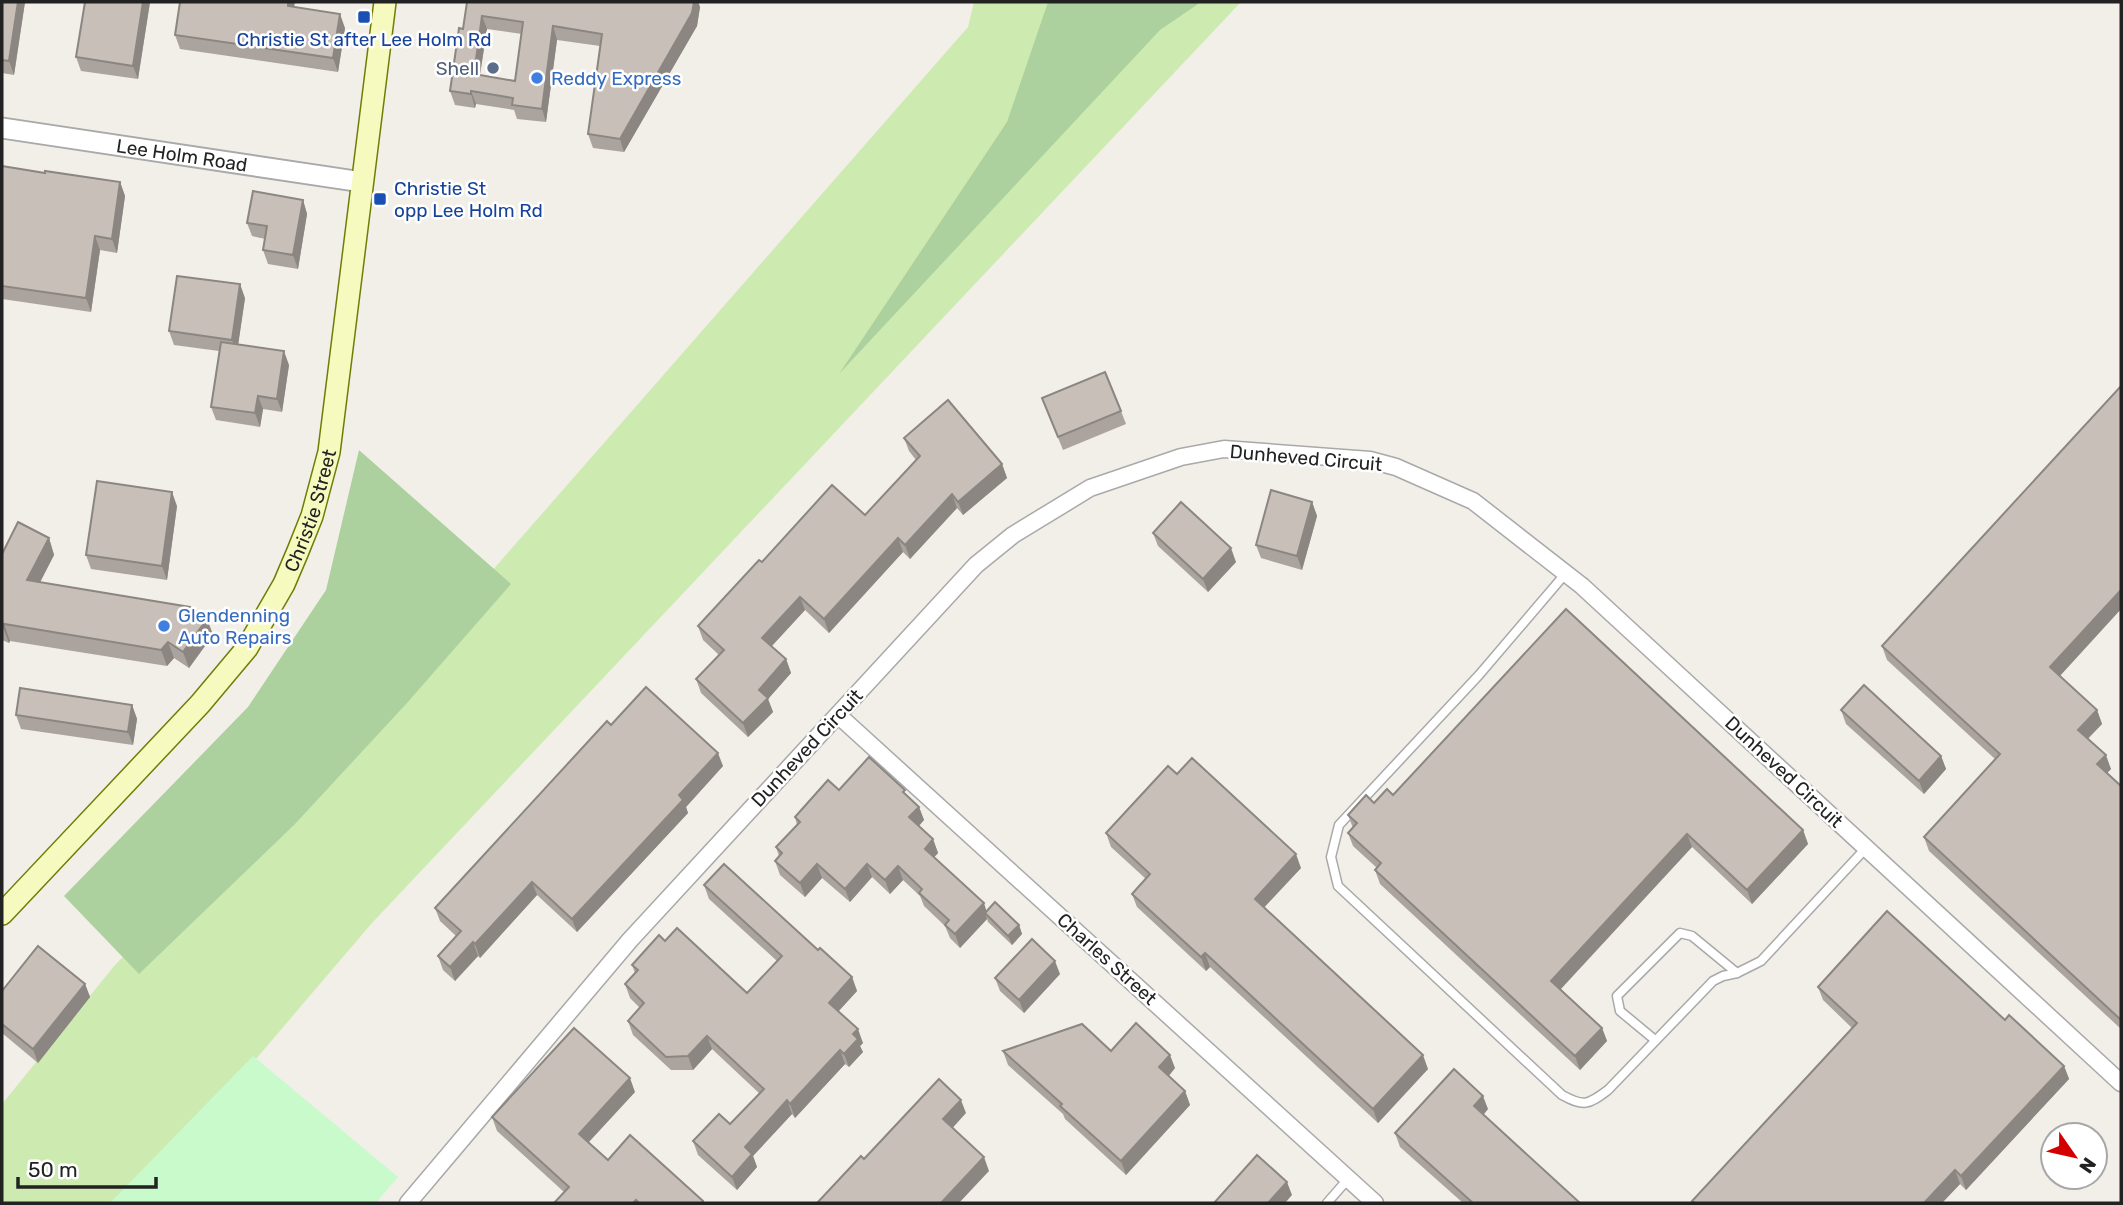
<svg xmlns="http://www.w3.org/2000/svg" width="2123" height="1205" viewBox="0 0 2123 1205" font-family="Rubik,sans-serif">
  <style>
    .grass { fill: #cdebb0 }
    .forest { fill: #add19e }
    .park { fill: #c8facc }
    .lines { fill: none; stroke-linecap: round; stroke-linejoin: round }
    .service-casing { stroke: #a9a9a9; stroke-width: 11 }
    .minor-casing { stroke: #a9a9a9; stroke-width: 19 }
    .tertiary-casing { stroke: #a9a9a9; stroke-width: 23 }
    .secondary-casing { stroke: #707d05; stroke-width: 24 }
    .service { stroke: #fff; stroke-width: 8 }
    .minor { stroke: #fff; stroke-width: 16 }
    .tertiary { stroke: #fff; stroke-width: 19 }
    .secondary { stroke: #f7fabf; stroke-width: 21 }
    .wall { fill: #aba49e; fill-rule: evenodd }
    .shaded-wall { fill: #8b8681 }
    .building { fill: #c7bfb8; stroke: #8b8681; stroke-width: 2; fill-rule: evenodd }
    .transit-dot { fill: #1a4fb4; stroke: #fff; stroke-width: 2.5 }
    .service-dot { fill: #5c6f8a; stroke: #fff; stroke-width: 2.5 }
    .shop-dot { fill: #3f7fe0; stroke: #fff; stroke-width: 2.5 }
    .labels { text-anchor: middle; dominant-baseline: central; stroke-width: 5; stroke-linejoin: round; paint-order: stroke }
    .transit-label { font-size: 19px; fill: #164399; stroke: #fff }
    .service-label { font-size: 19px; fill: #4e5e75; stroke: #fff; text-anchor: end }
    .shop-label { font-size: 19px; fill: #366cbe; stroke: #fff; text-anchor: start }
    .street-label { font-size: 19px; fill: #222; stroke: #fff }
  </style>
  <rect width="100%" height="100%" fill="#f2efe9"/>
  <!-- grass -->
  <polygon class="grass" points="974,2 1241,2 372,923 226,1094 118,1203 2,1203 2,1104 115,965 428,644 968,27"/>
  <!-- forest -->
  <g class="forest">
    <polygon points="1048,2 1201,2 1160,30 839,374 1007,122"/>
    <polygon points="359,450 511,584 407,703 295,824 139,974 64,896 248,707 326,590"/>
  </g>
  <!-- park -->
  <polygon class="park" points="253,1056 398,1177 376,1203 110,1203"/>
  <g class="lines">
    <!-- service casing -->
    <g class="service-casing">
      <g id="service">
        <path d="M1566,573l-87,102 -140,150 -8,32 7,29 224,209c22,12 26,10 46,-5l105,-109 10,-5 14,-3 24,-12 105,-113"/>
        <polyline points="1655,1040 1620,1011 1617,996 1680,933 1692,936 1737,973"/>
        <polyline points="1327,1203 1348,1179"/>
      </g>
    </g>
    <!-- minor casing -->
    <g class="minor-casing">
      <g id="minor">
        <polyline points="838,715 1375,1203"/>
        <polyline points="408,1203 630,940 976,565 1013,535 1090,488 1181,457 1224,449 1370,460 1396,467 1473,501 1582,586 2121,1083"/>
      </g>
    </g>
    <!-- tertiary casing -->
    <g class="tertiary-casing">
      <g id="tertiary">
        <path id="s1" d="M2,128l360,54"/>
      </g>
    </g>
    <!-- secondary casing -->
    <g class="secondary-casing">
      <g id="secondary">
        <path id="s2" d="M2,914l198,-210 47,-56 37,-64 14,-33 14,-35 17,-64 56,-450"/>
      </g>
    </g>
    <!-- service -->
    <use href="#service" class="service"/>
    <!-- minor -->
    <use href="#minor" class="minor"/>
    <!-- tertiary -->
    <use href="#tertiary" class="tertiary"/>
    <!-- secondary -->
    <use href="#secondary" class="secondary"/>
  </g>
  <!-- wall -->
  <g class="wall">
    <polygon points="2,2 25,2 14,75 2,73"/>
    <polygon points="150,2 138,79 81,71 76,57"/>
    <path d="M467,2h231l2,5 -3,19 -73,126 -31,-4 -5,-14 12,-88 -43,-6 -11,82 -29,-3 -3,-9 -38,-6 -1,4 -20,-3 -5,-14 13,-62zM487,29l35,5 -7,47 -35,-6z"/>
    <polygon points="294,7 345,28 338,72 180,49 175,35"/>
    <polygon points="2,166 45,173 120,182 125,196 117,253 100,250 91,312 2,299"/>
    <polygon points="303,200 307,214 298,269 268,264 263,250 265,239 252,236 247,223"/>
    <polygon points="245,298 238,344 289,365 282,412 263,409 260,427 216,420 211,407 219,351 174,345 169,331"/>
    <polygon points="1042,398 1121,411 1126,424 1063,450"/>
    <polygon points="904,438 1002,464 1007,478 963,515 957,508 910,559 903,552 829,633 805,610 772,646 786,659 791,673 768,699 773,712 748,737 701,693 696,679 719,655 703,640 698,626 762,562 865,515 916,460 909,451"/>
    <polygon points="1312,502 1317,516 1302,570 1261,558 1256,545"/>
    <polygon points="177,506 167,580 91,569 86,555"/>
    <polygon points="1153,533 1236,562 1208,592 1158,546"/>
    <polygon points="49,538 54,555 40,582 207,619 213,635 189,668 174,658 167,666 10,641 9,643 2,640 2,554"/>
    <polygon points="2121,609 2060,676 2097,710 2102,724 2088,739 2111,769 2107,773 2121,786 2121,1029 1929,851 1924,837 1995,759 1887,660 1882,646"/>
    <polygon points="132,705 137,719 133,745 21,729 16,715"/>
    <polygon points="1841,710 1941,756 1946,769 1924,794 1846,724"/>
    <polygon points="611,725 723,766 686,807 688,813 577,932 537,895 480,958 478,956 455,981 443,970 438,956 456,936 440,921 435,908"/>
    <polygon points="1177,774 1301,868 1264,907 1428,1069 1378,1123 1210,967 1206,971 1137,907 1132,894 1146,879 1111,847 1106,833"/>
    <polygon points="839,790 907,796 919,807 924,820 919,826 933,839 938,853 934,857 986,911 1019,925 1022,934 1012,945 988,922 987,919 960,948 950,938 945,926 924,906 920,896 903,880 890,894 872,877 850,902 822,878 805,897 780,875 775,861 779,856 776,847 797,825 795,817"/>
    <polygon points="1393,795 1803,830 1808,844 1752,904 1692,847 1561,989 1602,1028 1607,1041 1580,1070 1380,884 1375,870 1377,868 1353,846 1348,833 1353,828 1348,815"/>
    <polygon points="704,885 818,950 852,977 857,991 838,1012 863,1043 860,1046 863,1052 849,1067 845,1064 795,1118 792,1114 753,1156 757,1167 737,1190 698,1155 693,1141 730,1124 760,1094 712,1049 693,1070 671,1070 633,1035 628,1021 640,1008 630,998 625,984 635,973 632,965 665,941 747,993 777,961 709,899"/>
    <polygon points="1060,974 1024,1013 1000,991 995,978"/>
    <polygon points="85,984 90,997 38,1063 2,1033 2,991"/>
    <polygon points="1818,987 2005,1020 2064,1066 2069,1079 1966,1190 1960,1184 1942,1203 1693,1203 1692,1201 1852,1028 1823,1000"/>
    <polygon points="1003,1051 1111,1051 1175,1068 1169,1076 1185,1091 1190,1105 1126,1175 1065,1119 1063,1114 1008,1065"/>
    <polygon points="635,1092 589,1142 608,1160 703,1201 704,1203 554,1203 564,1192 497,1131 492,1117"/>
    <polygon points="1488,1109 1483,1115 1580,1203 1463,1203 1400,1147 1395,1133"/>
  </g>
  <!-- shaded-wall -->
  <g class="shaded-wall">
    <polygon points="18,2 25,2 14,75 9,61"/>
    <polygon points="143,2 150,2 138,79 133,66"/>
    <polygon points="288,2 295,2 292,20 288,6"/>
    <polygon points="694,2 698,2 700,7 697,26 624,152 620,139"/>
    <polygon points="340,14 345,28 338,72 333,58"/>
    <polygon points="482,16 487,29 478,87 474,74"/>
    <polygon points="553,26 557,40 546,122 542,109"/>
    <polygon points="471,91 476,104 475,108 471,94"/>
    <polygon points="120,182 125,196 117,253 112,239"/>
    <polygon points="303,200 307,214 298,269 293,255"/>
    <polygon points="95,236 100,250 91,312 86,298"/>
    <polygon points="240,284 245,298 237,353 232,340"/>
    <polygon points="284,351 289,365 282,412 277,399"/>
    <polygon points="258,396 263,409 260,427 255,413"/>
    <polygon points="1002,464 1007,478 963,515 958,502"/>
    <polygon points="172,492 177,506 167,580 162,566"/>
    <polygon points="952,494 957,508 910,559 905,545"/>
    <polygon points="1312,502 1317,516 1302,570 1297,556"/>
    <polygon points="49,538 54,555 33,596 27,580"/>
    <polygon points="898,538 903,552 829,633 824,619"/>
    <polygon points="1231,548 1236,562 1208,592 1203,579"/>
    <polygon points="2121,590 2121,609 2055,681 2050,667"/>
    <polygon points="800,597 805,610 767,651 762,638"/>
    <polygon points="207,619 213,635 189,668 183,652"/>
    <polygon points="4,624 10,641 9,643 3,627"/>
    <polygon points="168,642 174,658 167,666 161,650"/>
    <polygon points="786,659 791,673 768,699 773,712 748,737 743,723 759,690"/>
    <polygon points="132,705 137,719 133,745 128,732"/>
    <polygon points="2097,710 2102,724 2083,743 2078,730"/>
    <polygon points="718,753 723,766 686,807 688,813 577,932 572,919 679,795"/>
    <polygon points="2106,755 2111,769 2102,778 2097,764"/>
    <polygon points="1941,756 1946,769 1924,794 1919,781"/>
    <polygon points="919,807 924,820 914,831 909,817"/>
    <polygon points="1803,830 1808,844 1752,904 1747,890"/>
    <polygon points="1687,834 1692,847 1556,994 1551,981"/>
    <polygon points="933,839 938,853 930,862 925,849"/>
    <polygon points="1296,854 1301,868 1260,912 1255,899"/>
    <polygon points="817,864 822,878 805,897 800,883"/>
    <polygon points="867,864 872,877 850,902 845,889"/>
    <polygon points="898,866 903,880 890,894 885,880"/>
    <polygon points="532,882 537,895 480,958 475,944"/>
    <polygon points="984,903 988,916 985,913 987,919 960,948 955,934"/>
    <polygon points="1019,925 1022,934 1012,945 1008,936"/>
    <polygon points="473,942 478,956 455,981 450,967"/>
    <polygon points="1205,953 1210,967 1206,971 1201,957"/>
    <polygon points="1055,961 1060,974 1024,1013 1019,1000"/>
    <polygon points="852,977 857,991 834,1016 829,1003"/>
    <polygon points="85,984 90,997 38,1063 33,1049"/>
    <polygon points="1602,1028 1607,1041 1580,1070 1575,1056"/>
    <polygon points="858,1029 863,1043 860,1046 863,1052 849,1067 844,1054 853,1034"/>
    <polygon points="707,1036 712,1049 693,1070 688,1056"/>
    <polygon points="840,1050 845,1064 795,1118 790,1104"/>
    <polygon points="1170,1055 1175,1068 1164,1081 1159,1067"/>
    <polygon points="1423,1055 1428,1069 1378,1123 1373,1109"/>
    <polygon points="2064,1066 2069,1079 1966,1190 1961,1176"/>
    <polygon points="630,1078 635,1092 584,1147 579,1134"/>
    <polygon points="1185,1091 1190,1105 1126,1175 1121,1161"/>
    <polygon points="1483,1096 1488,1109 1479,1120 1474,1106"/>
    <polygon points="787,1100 792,1114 753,1156 757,1167 737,1190 732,1177 745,1147"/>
    <polygon points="961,1100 966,1113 948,1133 943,1119"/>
    <polygon points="984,1157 989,1171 959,1203 941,1203"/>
    <polygon points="1955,1170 1960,1184 1942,1203 1924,1203"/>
    <polygon points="1287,1182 1292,1195 1285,1203 1268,1203"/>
  </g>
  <!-- building -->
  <g class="building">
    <polygon points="2,2 18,2 9,61 2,60"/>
    <polygon points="85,2 143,2 133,66 76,57"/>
    <polygon points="180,2 288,2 288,6 340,14 333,58 175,35"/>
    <path d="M467,2h227l-2,11 -72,126 -32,-5 14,-100 -49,-8 -11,83 -30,-4 1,-7 -42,-7v3l-21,-3 9,-63 4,1zM482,16l41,6 -8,59 -41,-7z"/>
    <polygon points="2,166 45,173 45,171 120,182 112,239 95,236 86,298 2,286"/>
    <polygon points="253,191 303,200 293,255 263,250 267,226 247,223"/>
    <polygon points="177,276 240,284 232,340 169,331"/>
    <polygon points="221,342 284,351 277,399 258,396 255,413 211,407"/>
    <polygon points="1105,372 1121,411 1058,437 1042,398"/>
    <polygon points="2121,386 2121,590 2050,667 2097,710 2078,730 2106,755 2097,764 2121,786 2121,1020 1924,837 2000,754 1882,646"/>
    <polygon points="948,400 1002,464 958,502 952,494 905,545 898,538 824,619 800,597 762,638 786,659 759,690 768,698 743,723 696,679 724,650 698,626 759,560 762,562 832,485 865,515 920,456 904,438"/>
    <polygon points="97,481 172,492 162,566 86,555"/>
    <polygon points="1271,490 1312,502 1297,556 1256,545"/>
    <polygon points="1181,502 1231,548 1203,579 1153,533"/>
    <polygon points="18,522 49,538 27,580 190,607 207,619 183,652 168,642 161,650 4,624 3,627 2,627 2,554"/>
    <polygon points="1566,609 1803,830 1747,890 1687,834 1551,981 1602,1028 1575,1056 1375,870 1381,863 1348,833 1357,823 1348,815 1366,795 1374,803 1387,789 1393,795"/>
    <polygon points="1864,685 1941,756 1919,781 1841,710"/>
    <polygon points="646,687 718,753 679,795 683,800 572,919 532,882 475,944 473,942 450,967 438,956 461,931 435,908 607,721 611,725"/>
    <polygon points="20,688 132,705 128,732 16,715"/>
    <polygon points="869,757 905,790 903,792 919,807 909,817 933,839 925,849 984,903 955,934 945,925 949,920 919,893 922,889 898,866 885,880 867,864 845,889 817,864 800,883 775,861 782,853 776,847 800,822 795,817 828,780 839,790"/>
    <polygon points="1192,758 1296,854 1255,899 1423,1055 1373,1109 1205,953 1201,957 1132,894 1150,874 1106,833 1168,766 1177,774"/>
    <polygon points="724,864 818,950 820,948 852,977 829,1003 858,1029 853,1034 858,1039 844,1054 840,1050 790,1104 787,1100 745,1147 752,1154 732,1177 693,1141 719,1114 730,1124 764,1089 707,1036 688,1056 666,1057 628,1021 644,1003 625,984 638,970 632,965 659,935 665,941 677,928 747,993 782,956 704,885"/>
    <polygon points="995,902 1019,925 1008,936 985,913"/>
    <polygon points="1887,911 2005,1020 2009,1015 2064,1066 1961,1176 1955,1170 1924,1203 1695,1203 1692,1201 1857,1023 1818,987"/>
    <polygon points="1032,939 1055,961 1019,1000 995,978"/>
    <polygon points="38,946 85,984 33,1049 2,1024 2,991"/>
    <polygon points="1136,1023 1170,1055 1159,1067 1185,1091 1121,1161 1060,1106 1062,1104 1003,1051 1082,1024 1111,1051"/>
    <polygon points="574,1028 630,1078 579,1134 608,1160 630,1135 703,1201 702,1203 639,1203 636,1200 633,1203 554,1203 569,1187 492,1117"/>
    <polygon points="1454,1069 1483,1096 1474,1106 1580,1203 1473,1203 1395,1133"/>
    <polygon points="939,1079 961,1100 943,1119 984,1157 941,1203 817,1203 861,1156 864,1159"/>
    <polygon points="1257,1155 1287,1182 1268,1203 1214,1203"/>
  </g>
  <!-- markers -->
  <g class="transit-dot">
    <rect x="357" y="10" width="14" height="14" rx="3.5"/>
    <rect x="373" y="192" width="14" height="14" rx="3.5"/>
  </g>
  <circle class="service-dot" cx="493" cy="68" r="7"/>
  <g class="shop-dot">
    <circle cx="537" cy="78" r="7"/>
    <circle cx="164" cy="626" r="7"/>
  </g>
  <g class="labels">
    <!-- transit labels -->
    <g class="transit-label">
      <text x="364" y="39">Christie St after Lee Holm Rd</text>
      <text x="394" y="188" text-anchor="start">Christie St<tspan x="394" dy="22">opp Lee Holm Rd</tspan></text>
    </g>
    <!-- service labels -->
    <g class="service-label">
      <text x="479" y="68">Shell</text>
    </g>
    <!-- shop labels -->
    <g class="shop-label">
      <text x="551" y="78">Reddy Express</text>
      <text x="178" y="615">Glendenning<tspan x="178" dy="22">Auto Repairs</tspan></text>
    </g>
    <!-- street labels -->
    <g class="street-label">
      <text stroke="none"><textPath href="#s1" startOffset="182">Lee Holm Road</textPath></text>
      <text transform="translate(1306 458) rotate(5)">Dunheved Circuit</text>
      <text stroke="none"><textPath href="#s2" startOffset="514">Christie Street</textPath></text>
      <text transform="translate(807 748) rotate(-47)">Dunheved Circuit</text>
      <text transform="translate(1784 772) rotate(43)">Dunheved Circuit</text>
      <text transform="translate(1107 959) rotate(42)">Charles Street</text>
    </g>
  </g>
  <!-- border -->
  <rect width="2123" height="1205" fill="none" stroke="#222222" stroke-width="7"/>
  <!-- north arrow -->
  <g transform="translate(2074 1156) rotate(124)"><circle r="33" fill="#ffffff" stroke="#a7a7a7" stroke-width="2"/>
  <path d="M0-5L12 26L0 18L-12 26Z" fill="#d40000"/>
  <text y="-10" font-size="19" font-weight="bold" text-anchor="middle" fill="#222222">N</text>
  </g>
  <!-- scale -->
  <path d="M18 1177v10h138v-10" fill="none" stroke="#222222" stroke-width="3.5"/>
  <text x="28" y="1177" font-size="21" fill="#222222" stroke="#ffffff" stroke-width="5" paint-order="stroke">50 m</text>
</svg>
